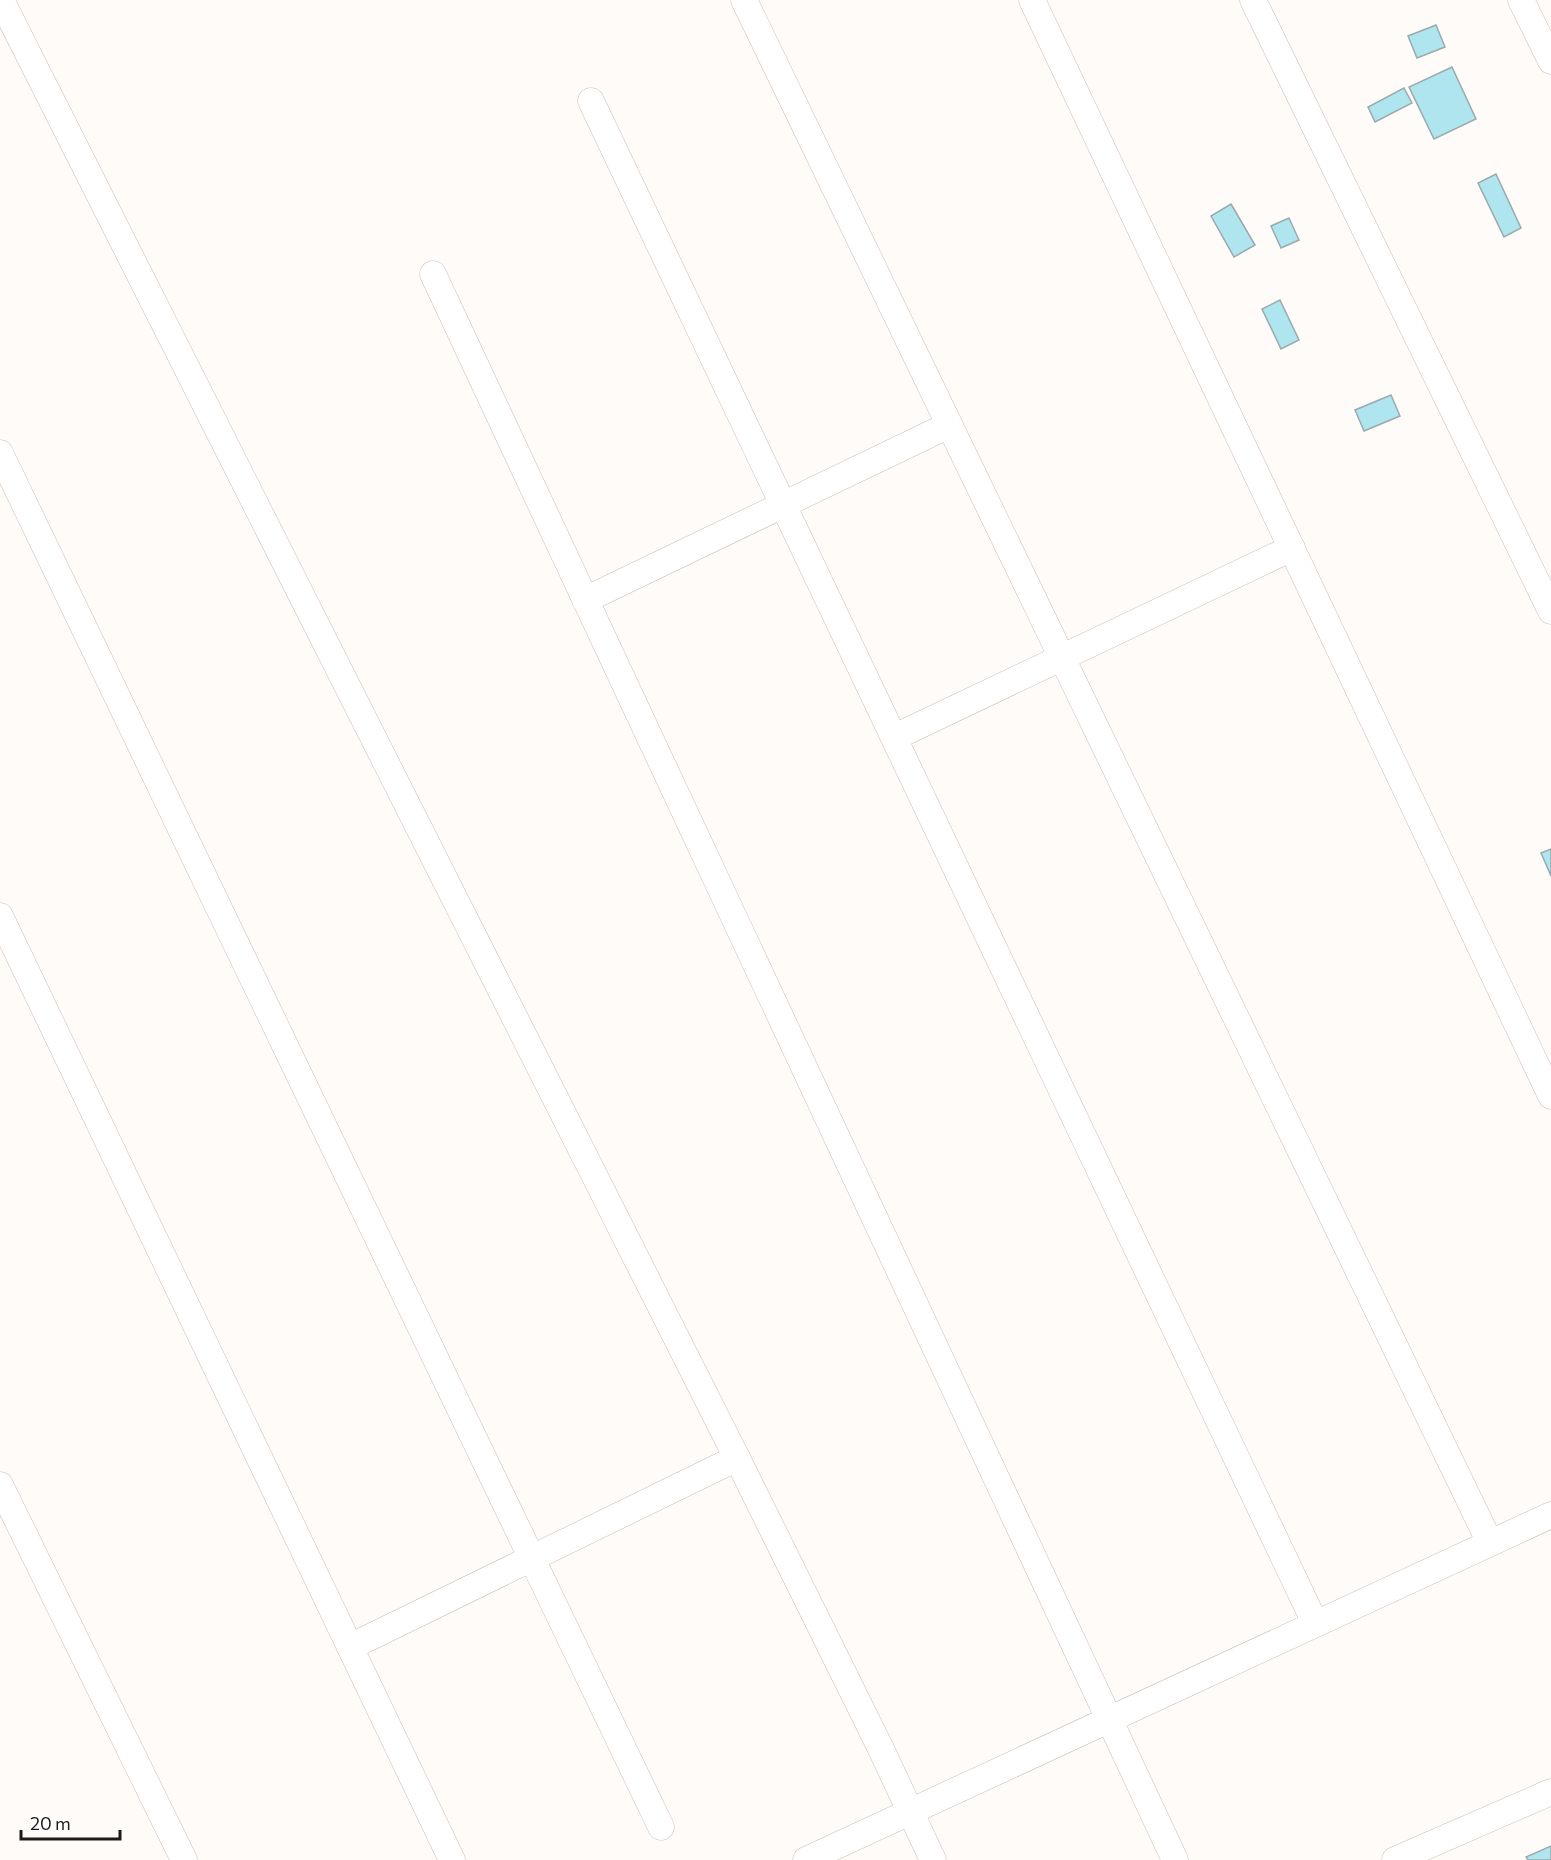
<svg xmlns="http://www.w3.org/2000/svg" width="1551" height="1860" viewBox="0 0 1551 1860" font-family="Commissioner,sans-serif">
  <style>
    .building { fill: #aee5ef; stroke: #9aaaad; stroke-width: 1.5 }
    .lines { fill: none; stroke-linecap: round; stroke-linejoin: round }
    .street-casing { stroke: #ccbeb7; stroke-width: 27 }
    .street { stroke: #fff; stroke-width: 26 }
  </style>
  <rect width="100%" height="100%" fill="#fefbf9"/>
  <!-- building -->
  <g class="building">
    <polygon points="1436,25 1445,47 1417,58 1408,36"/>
    <polygon points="1452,67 1476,119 1434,139 1409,87"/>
    <polygon points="1404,88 1412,103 1375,122 1368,107"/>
    <polygon points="1496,174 1521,228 1504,237 1478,183"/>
    <polygon points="1231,204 1255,245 1234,257 1211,216"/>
    <polygon points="1289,218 1299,240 1281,248 1271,226"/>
    <polygon points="1280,300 1299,340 1281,349 1262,309"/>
    <polygon points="1391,395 1400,416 1364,431 1355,410"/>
    <polygon points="1551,849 1551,876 1541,853"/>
    <polygon points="1551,1846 1551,1860 1528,1860 1526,1857"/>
  </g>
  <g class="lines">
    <!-- street casing -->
    <g class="street-casing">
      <g id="street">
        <polyline points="1,0 737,1458 881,1749 933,1860"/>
        <polyline points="744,0 1490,1543"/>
        <polyline points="1032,0 1551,1096"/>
        <polyline points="1253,0 1551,611"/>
        <polyline points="1521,0 1551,61"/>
        <polyline points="591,101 1315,1623"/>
        <polyline points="433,274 1175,1860"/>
        <polyline points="0,453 661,1827"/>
        <polyline points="585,600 949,425"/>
        <polyline points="895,737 1292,548"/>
        <polyline points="0,916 452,1860"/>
        <polyline points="0,1485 184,1860"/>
        <polyline points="350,1647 737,1458"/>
        <polyline points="806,1860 1551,1515"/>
        <polyline points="1395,1860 1551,1792"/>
      </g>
    </g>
    <!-- street -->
    <use href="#street" class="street"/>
  </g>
  <!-- scale -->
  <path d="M21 1830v9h99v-9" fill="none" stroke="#1f1a17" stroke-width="3"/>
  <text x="30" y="1830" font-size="18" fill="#1f1a17" stroke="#ffffff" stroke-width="4.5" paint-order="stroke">20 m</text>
</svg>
